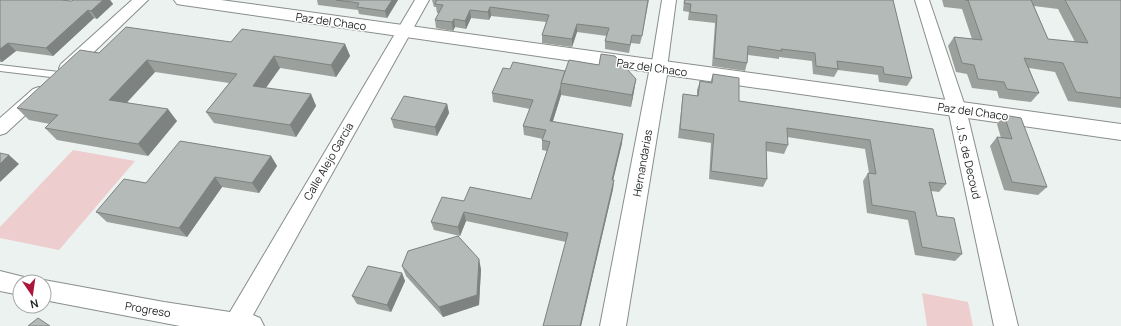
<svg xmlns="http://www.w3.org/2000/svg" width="1121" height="326" viewBox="0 0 1121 326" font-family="Manrope,sans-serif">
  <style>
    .green { fill: #eecdce }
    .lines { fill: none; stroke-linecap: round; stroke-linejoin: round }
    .service-casing { stroke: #888e8b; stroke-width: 2 }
    .minor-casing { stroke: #888e8b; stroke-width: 2 }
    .tertiary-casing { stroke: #888e8b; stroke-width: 2 }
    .service { fill: #fff; fill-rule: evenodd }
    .minor { fill: #fff; fill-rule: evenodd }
    .tertiary { fill: #fff; fill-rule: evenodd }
    .wall { fill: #9ba09d; fill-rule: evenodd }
    .shaded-wall { fill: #7e8280 }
    .building { fill: #b4bab7; stroke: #7e8280 }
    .labels { text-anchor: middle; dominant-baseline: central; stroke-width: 3; stroke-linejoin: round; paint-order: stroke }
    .street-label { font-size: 11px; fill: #1e2120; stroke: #fff }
  </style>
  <rect width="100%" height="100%" fill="#ecf2f0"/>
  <!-- green -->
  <g class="green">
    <polygon points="73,150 135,161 59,250 0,238 0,227"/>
    <polygon points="922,293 968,302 973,326 927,326"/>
  </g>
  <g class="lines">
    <!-- service casing -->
    <g class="service-casing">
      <polygon id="service" points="0,65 59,72 63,75 59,78 0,71"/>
    </g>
    <!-- minor casing -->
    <g class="minor-casing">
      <g id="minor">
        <polygon points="132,0 148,0 73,72 67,74 61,72 59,68 61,64"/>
        <polygon points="415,0 429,0 253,315 260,318 264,326 180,326 44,300 44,282 38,282 44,280 164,302 230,312"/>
        <polygon points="662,0 676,0 667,68 665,72 659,74 653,72 651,68"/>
        <polygon points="915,0 929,0 966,109 1018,326 994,326 948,109"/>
        <polygon points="39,87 45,89 48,93 45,97 6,133 0,135 0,118 33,89"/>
        <polygon points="0,271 28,278 30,282 20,282 20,295 0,291"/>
      </g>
    </g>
    <!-- tertiary casing -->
    <g class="tertiary-casing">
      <polygon id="tertiary" points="174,0 221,0 1121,124 1121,140 667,75 626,326 600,326 649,72 183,5 177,4"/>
    </g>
    <!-- service -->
    <use href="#service" class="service"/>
    <!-- minor -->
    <use href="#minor" class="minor"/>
    <!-- tertiary -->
    <use href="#tertiary" class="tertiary"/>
  </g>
  <!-- wall -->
  <g class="wall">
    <polygon points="0,0 72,1 73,0 110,0 113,4 97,19 94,18 53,56 16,51 2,62 0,62"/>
    <polygon points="317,0 398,0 387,18 359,14 358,10 318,5"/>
    <polygon points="432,0 649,0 640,44 631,43 629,53 605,49 605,41 607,36 577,32 572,47 542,43 542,35 546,22 491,16 489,20 471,18 466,29 455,27 453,31 436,28 435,20 439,13 437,13 436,7 434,7"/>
    <polygon points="684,0 893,0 912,78 907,86 879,82 878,75 838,70 834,77 813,74 812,61 779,57 779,59 748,55 747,63 745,71 712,66 715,23 688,20 689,12 683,11"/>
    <path d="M942,0h179v108l-53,-7 -13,-29 -26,-4 10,25 -8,9 -32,-4 -2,-7 -25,-3 -5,-14 -11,-2 -8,-26 6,-9 18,2 -10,-30 -18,-2zM1034,6l24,3 17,33 -27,-3z"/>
    <polygon points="231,42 345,44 350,56 336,77 280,68 266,88 311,94 316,106 296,137 214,123 206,112 229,83 155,72 127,102 177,121 148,156 57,140 45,128 50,124 29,120 17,108 99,53"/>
    <polygon points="510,69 565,71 636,79 634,91 631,107 561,95 553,121 622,143 613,180 614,180 613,189 581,326 543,326 566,242 466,221 460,236 434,230 431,222 464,201 531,199 547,151 542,150 542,140 543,139 524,135 523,126 530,109 493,102 492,93"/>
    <polygon points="713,74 739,101 933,129 946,184 939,192 931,191 937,216 962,254 955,261 915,255 908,220 867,213 863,181 868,173 869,173 865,149 787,137 788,145 784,154 766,151 767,179 763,187 709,179 711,143 678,138 682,102 683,94 697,96 697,90 700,81 710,83"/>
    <polygon points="447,104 449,113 437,136 394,128 391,119"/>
    <polygon points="1004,115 1047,187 1038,195 1004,190 990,146 997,137 1001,138 997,124"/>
    <polygon points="271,156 277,166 259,193 222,187 187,237 107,222 96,212 146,183"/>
    <polygon points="402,266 481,269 479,305 443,317 406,276"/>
    <polygon points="402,273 405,281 391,312 357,304 352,296"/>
  </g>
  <!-- shaded-wall -->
  <g class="shaded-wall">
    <polygon points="103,0 110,0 113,4 97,19 91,11"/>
    <polygon points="392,0 398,0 387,18 385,11"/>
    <polygon points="649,0 648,5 640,44 642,36"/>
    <polygon points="490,7 491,16 489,20 488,12"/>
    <polygon points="88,10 94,18 53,56 46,48"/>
    <polygon points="470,10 471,18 466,29 465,21"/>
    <polygon points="454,19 455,27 453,31 452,22"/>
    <polygon points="577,24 577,32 572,47 572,39"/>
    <polygon points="8,43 16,51 2,62 0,59 0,49"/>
    <polygon points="345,44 350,56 336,77 331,65"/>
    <polygon points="274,56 280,68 259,97 253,86"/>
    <polygon points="147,60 155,72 119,111 109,100"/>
    <polygon points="636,79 634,91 631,107 632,95"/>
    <polygon points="561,86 561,95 550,130 550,121"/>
    <polygon points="311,94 316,106 296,137 290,125"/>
    <polygon points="447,104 449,113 437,136 435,127"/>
    <polygon points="168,109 177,121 148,156 138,144"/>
    <polygon points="623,134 622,143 611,189 612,180"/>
    <polygon points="9,155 19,164 0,182 0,164"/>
    <polygon points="271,156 277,166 259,193 252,183"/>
    <polygon points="215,177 222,187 187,237 179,228"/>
    <polygon points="614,180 613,189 581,326 580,326"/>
    <polygon points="464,212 466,221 460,236 458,227"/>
    <polygon points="479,259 481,269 479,305 443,317 439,307"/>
    <polygon points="402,273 405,281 391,312 387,305"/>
  </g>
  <!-- building -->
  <g class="building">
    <polygon points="0,0 60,0 72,1 73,0 103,0 91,11 88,10 46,48 8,43 0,49"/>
    <polygon points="336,0 392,0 385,11 357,7 359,3"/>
    <polygon points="437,0 648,0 642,36 632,35 630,45 605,41 609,28 577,24 572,39 542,35 549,15 490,7 488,12 470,10 465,21 454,19 452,22 435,20 443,5 435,4"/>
    <polygon points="685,0 893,0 912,78 884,74 883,67 837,61 838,69 816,66 815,53 781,49 782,51 748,46 747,63 714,58 717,15 690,12 691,4 684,3"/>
    <polygon points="965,0 1031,0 1048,39 1088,43 1065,0 1121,0 1121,98 1076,92 1063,63 1024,58 1039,93 1007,89 1004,82 978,79 974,65 962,63 954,37 982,40 968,0"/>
    <polygon points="126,27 231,42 242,29 345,44 331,65 274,56 253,86 311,94 290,125 206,112 237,74 147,60 109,100 168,109 138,144 45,128 58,115 17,108 80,50 99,53"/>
    <polygon points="601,54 615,56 636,79 632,95 561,83 569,60 599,65"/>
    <polygon points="513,62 565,71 561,83 561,86 550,121 623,134 612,180 614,180 580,326 543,326 568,233 464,212 458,227 431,222 442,197 464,201 470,187 531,199 550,142 542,140 546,130 523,126 533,100 492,93 503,68 510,69"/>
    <polygon points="713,74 739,78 739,101 933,129 946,184 929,182 937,216 954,218 962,254 922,247 915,212 872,205 868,173 876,174 870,140 787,128 788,145 766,142 767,179 711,171 714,134 680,129 683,94 698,96 700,81 712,83"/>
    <polygon points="404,96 447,104 435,127 391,119"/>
    <polygon points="1004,115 1021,118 1047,187 1012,182 997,137 1012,139"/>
    <polygon points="180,141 271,156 252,183 215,177 179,228 96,212 124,179 146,183"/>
    <polygon points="0,153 9,155 0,164"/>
    <polygon points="458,236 479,259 477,295 439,307 402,266 408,251"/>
    <polygon points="368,266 402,273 387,305 352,296"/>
    <polygon points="38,318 50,326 28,326"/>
  </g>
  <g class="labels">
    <!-- street labels -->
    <g class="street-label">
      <text transform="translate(331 21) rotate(8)">Paz del Chaco</text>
      <text transform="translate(652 67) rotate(8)">Paz del Chaco</text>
      <text transform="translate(973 111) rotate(8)">Paz del Chaco</text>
      <text transform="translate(328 161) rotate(-60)">Calle Alejo Garcia</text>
      <text transform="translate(969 162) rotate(77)">J. S. de Decoud</text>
      <text transform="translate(642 163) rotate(-80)">Hernandarías</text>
      <text transform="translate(148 309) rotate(10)">Progreso</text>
    </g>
  </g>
  <!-- north arrow -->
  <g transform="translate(32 294) rotate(167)"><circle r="19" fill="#ffffff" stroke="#a5a6a6"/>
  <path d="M0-3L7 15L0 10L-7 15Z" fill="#ac163b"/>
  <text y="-6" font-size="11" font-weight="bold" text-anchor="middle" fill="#1e2120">N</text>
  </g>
</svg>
